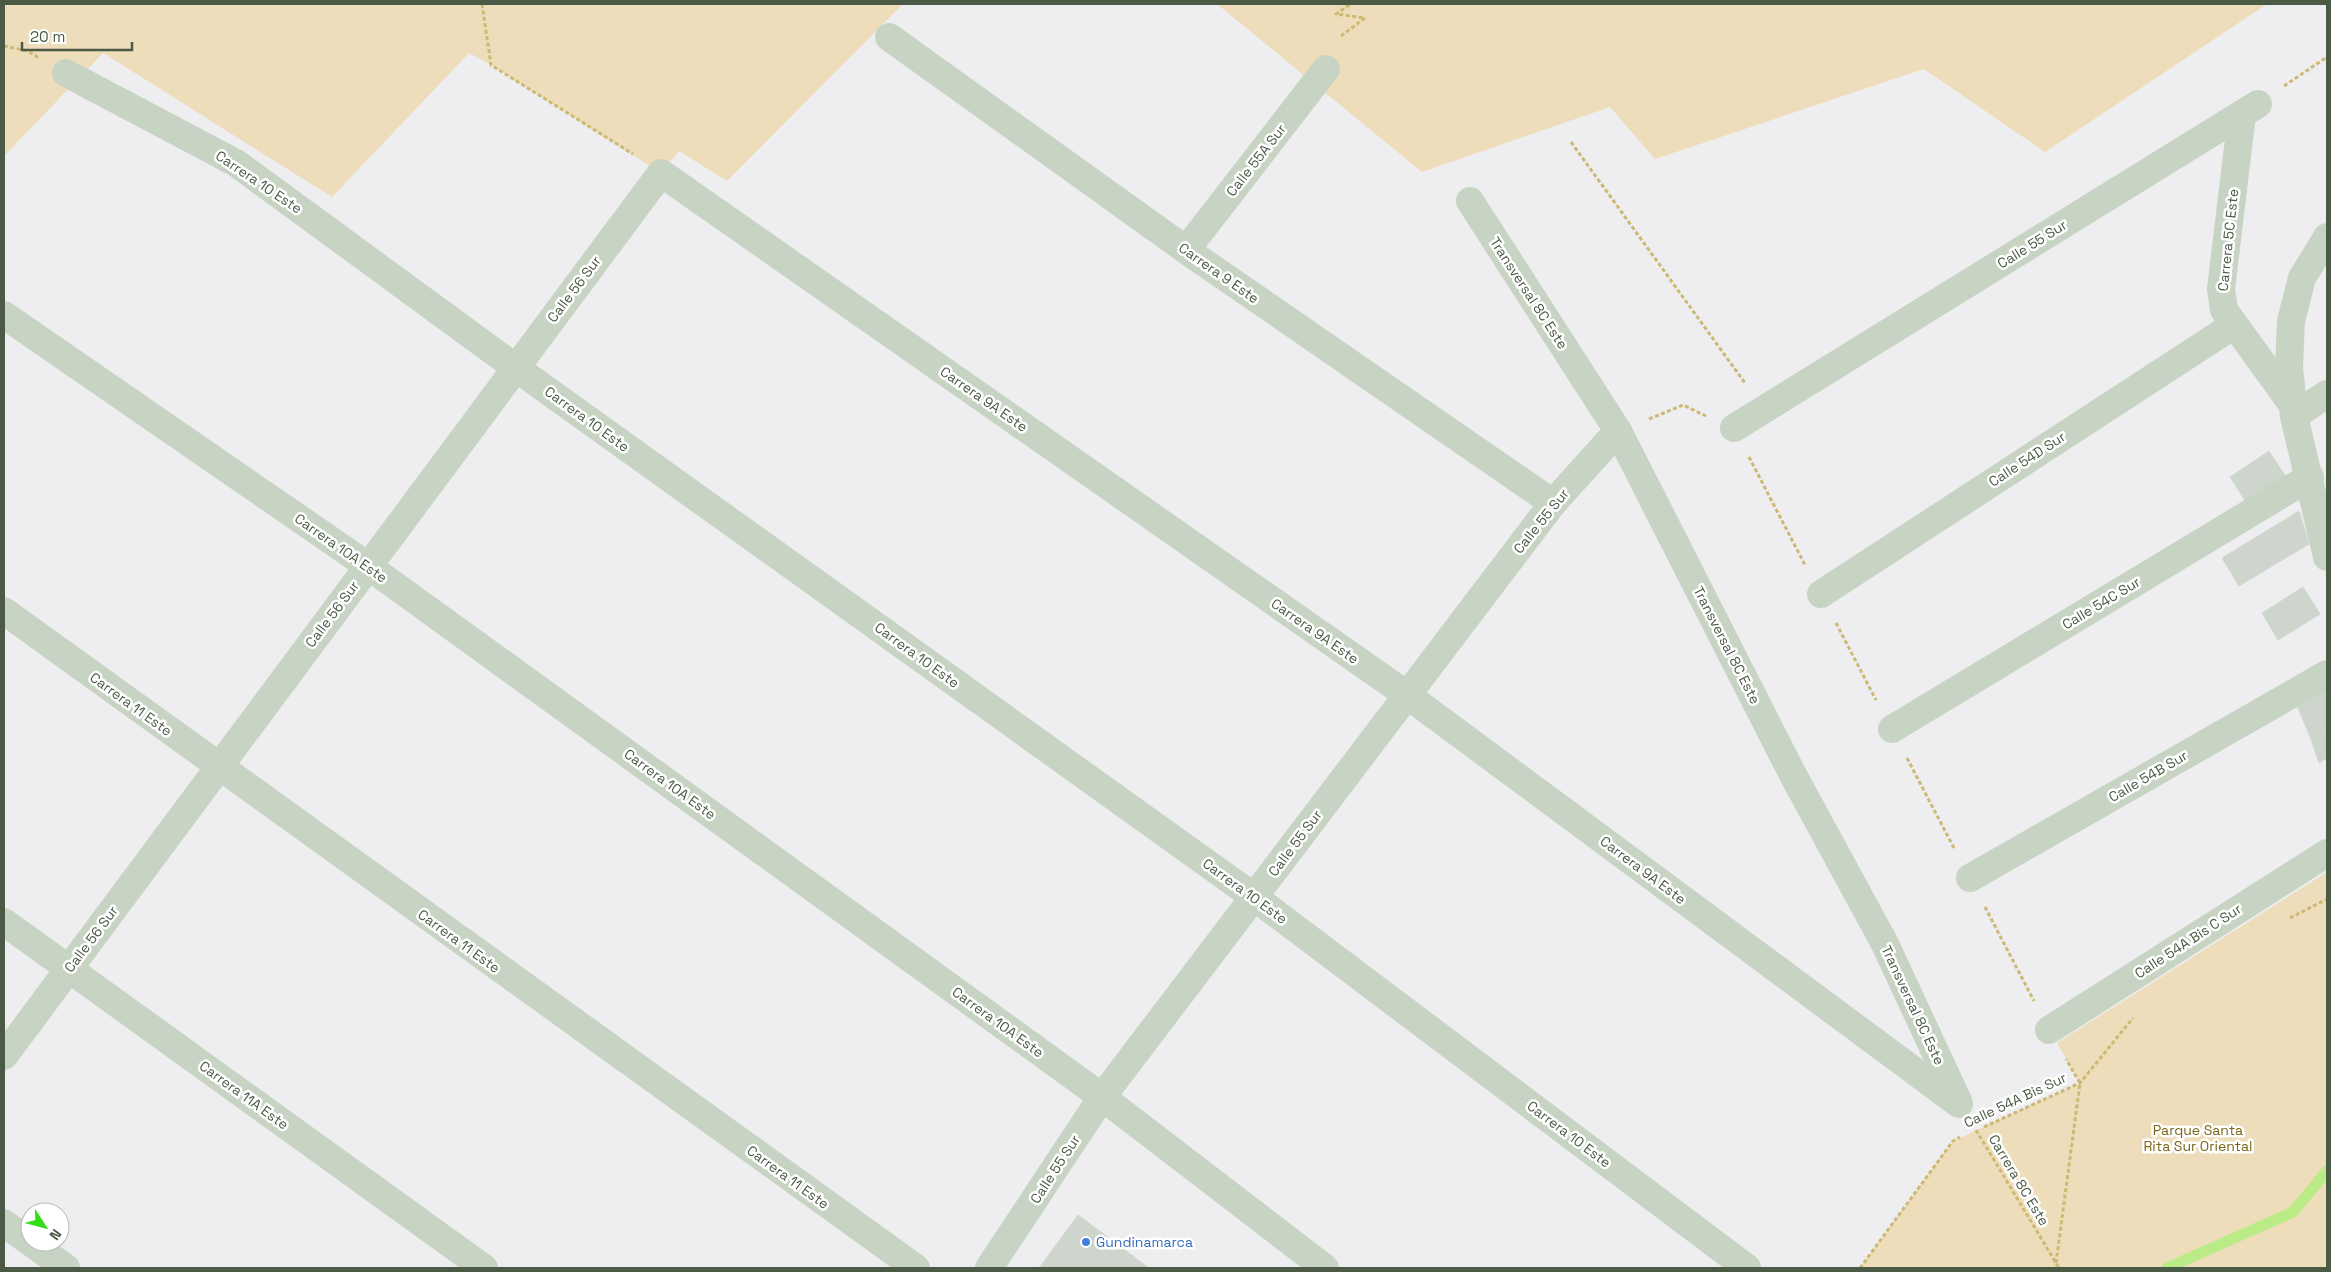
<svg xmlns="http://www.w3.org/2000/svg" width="2331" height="1272" viewBox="0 0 2331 1272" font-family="'Space Grotesk',sans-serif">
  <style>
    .green { fill: #eeddba }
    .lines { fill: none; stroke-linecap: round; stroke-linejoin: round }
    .stream { stroke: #baeb87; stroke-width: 11 }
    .building { fill: #ced5cc; stroke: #d1d9d1 }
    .path { stroke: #ccb973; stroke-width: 3; stroke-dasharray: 4 2.5; stroke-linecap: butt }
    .minor { stroke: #c7d4c3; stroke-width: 28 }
    .shop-dot { fill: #3f7fe0; stroke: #fff; stroke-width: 2 }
    .labels { text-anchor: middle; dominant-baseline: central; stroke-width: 5; stroke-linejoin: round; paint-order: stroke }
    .street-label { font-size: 14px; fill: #4a5a45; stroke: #fff }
    .park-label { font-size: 14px; fill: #7b6517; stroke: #fff }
    .shop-label { font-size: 14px; fill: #366cbe; stroke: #fff; text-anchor: start }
  </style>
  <rect width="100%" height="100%" fill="#eeedf0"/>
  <!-- green -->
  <g class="green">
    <polygon points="4,4 903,4 727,181 679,151 661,173 491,65 469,53 332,197 103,53 4,156"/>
    <polygon points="1217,4 2267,4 2045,152 1924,69 1655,159 1610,107 1422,172"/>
    <polygon points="2327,872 2327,1268 1860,1268 1953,1141 2080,1083 2057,1043"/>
  </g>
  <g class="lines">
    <!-- stream -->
    <polyline class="stream" points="2167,1268 2293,1212 2327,1171"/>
  </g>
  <!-- building -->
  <g class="building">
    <polygon points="2269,451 2286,477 2246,502 2230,477"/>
    <polygon points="2299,511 2309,544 2239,586 2222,558"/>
    <polygon points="2303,587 2320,614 2278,640 2262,613"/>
    <polygon points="2327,681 2327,728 2311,739 2296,703"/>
    <polygon points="2327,728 2327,758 2319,763 2311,739"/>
    <polygon points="1078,1215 1149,1268 1039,1268"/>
  </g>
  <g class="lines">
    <!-- path -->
    <g class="path">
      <polyline points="482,4 491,65 633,154"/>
      <polyline points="1341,36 1365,18 1336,14 1351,4"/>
      <polyline points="4,46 28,51 39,58"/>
      <polyline points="2284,86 2327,57"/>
      <polyline points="1571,142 1745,383"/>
      <polyline points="1649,419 1683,405 1706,416"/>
      <polyline points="1749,457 1805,565"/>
      <polyline points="1836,623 1876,700"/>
      <polyline points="1907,758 1955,850"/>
      <polyline points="1985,907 2034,1001"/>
      <polyline points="2290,918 2327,899"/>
      <polyline points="1984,1127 2080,1083 2133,1018"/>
      <polyline points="1976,1130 2059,1268"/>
      <polyline points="2056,1263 2080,1083 2066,1059"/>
      <polyline points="1860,1268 1953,1141 1960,1137"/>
    </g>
    <!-- minor -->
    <g class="minor">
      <polyline points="889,37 1186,250 1553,503"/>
      <polyline points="66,73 236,163 516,368 1254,897 1747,1268"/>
      <polyline points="2242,114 2221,289 2224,310 2292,404"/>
      <polyline points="1470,201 1618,431 1792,773 1885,944 1958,1101"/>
      <polyline points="2327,237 2302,278 2291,321 2289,367 2294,416 2327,557"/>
      <polyline points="1186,250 1326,69"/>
      <polyline points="4,315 368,566 1102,1097 1325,1268"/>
      <polyline points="2294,416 2327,394"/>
      <polyline points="1734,428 2258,104"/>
      <polyline points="1821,594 2234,325"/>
      <polyline points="4,611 916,1268"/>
      <polyline points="1892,729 2310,477"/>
      <polyline points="1970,878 2327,674"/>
      <polyline points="4,922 484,1268"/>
      <polyline points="2049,1030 2327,853"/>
      <polyline points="4,1056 661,173 1407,695 1959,1104"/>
      <polyline points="4,1223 66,1268"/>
      <polyline points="989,1268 1102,1097 1553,503 1618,431"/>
    </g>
  </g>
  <!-- markers -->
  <circle class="shop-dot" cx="1086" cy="1242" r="5"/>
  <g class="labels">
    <!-- street labels -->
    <g class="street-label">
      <text transform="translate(1256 160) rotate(-52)">Calle 55A Sur</text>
      <text transform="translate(259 182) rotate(34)">Carrera 10 Este</text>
      <text transform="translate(2228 240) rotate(-84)">Carrera 5C Este</text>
      <text transform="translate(2032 244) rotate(-32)">Calle 55 Sur</text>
      <text transform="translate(1219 273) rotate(35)">Carrera 9 Este</text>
      <text transform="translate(574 289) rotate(-53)">Calle 56 Sur</text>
      <text transform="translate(1529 293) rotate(57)">Transversal 8C Este</text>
      <text transform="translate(984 399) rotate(35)">Carrera 9A Este</text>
      <text transform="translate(587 419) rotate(36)">Carrera 10 Este</text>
      <text transform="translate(2027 459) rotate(-33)">Calle 54D Sur</text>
      <text transform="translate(1541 521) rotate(-51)">Calle 55 Sur</text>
      <text transform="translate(341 548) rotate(35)">Carrera 10A Este</text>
      <text transform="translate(2101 603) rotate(-31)">Calle 54C Sur</text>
      <text transform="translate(332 614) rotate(-53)">Calle 56 Sur</text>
      <text transform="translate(1315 631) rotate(35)">Carrera 9A Este</text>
      <text transform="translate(1727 645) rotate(63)">Transversal 8C Este</text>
      <text transform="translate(917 655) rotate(36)">Carrera 10 Este</text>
      <text transform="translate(131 704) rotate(36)">Carrera 11 Este</text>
      <text transform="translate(2148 776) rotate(-30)">Calle 54B Sur</text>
      <text transform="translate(670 784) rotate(36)">Carrera 10A Este</text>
      <text transform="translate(1295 843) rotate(-53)">Calle 55 Sur</text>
      <text transform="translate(1643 870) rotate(37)">Carrera 9A Este</text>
      <text transform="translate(1245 891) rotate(36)">Carrera 10 Este</text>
      <text transform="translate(91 939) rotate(-53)">Calle 56 Sur</text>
      <text transform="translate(459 941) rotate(36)">Carrera 11 Este</text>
      <text transform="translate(2188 941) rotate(-33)">Calle 54A Bis C Sur</text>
      <text transform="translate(1913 1005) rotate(65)">Transversal 8C Este</text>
      <text transform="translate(998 1022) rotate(36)">Carrera 10A Este</text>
      <text transform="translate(244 1095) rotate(36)">Carrera 11A Este</text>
      <text transform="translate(2015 1100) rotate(-25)">Calle 54A Bis Sur</text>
      <text transform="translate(1569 1134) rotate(37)">Carrera 10 Este</text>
      <text transform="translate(1055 1169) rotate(-57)">Calle 55 Sur</text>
      <text transform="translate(788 1177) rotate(36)">Carrera 11 Este</text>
      <text transform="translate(2019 1180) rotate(59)">Carrera 8C Este</text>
    </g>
    <!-- park labels -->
    <g class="park-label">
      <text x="2198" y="1130">Parque Santa<tspan x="2198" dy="16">Rita Sur Oriental</tspan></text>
    </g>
    <!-- shop labels -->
    <g class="shop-label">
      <text x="1096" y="1242">Gundinamarca</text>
    </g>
  </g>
  <!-- border -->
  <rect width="2331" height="1272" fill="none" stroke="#4a5a45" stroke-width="10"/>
  <!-- north arrow -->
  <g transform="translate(45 1227) rotate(126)"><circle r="24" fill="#ffffff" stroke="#b7bdb5"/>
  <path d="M0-4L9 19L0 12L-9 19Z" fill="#36de19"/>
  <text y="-8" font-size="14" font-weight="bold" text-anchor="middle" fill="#4a5a45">N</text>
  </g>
  <!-- scale -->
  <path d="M22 42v8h110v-8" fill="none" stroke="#4a5a45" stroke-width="2.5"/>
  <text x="30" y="42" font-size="15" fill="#4a5a45" stroke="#ffffff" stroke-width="4" paint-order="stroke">20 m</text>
</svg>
